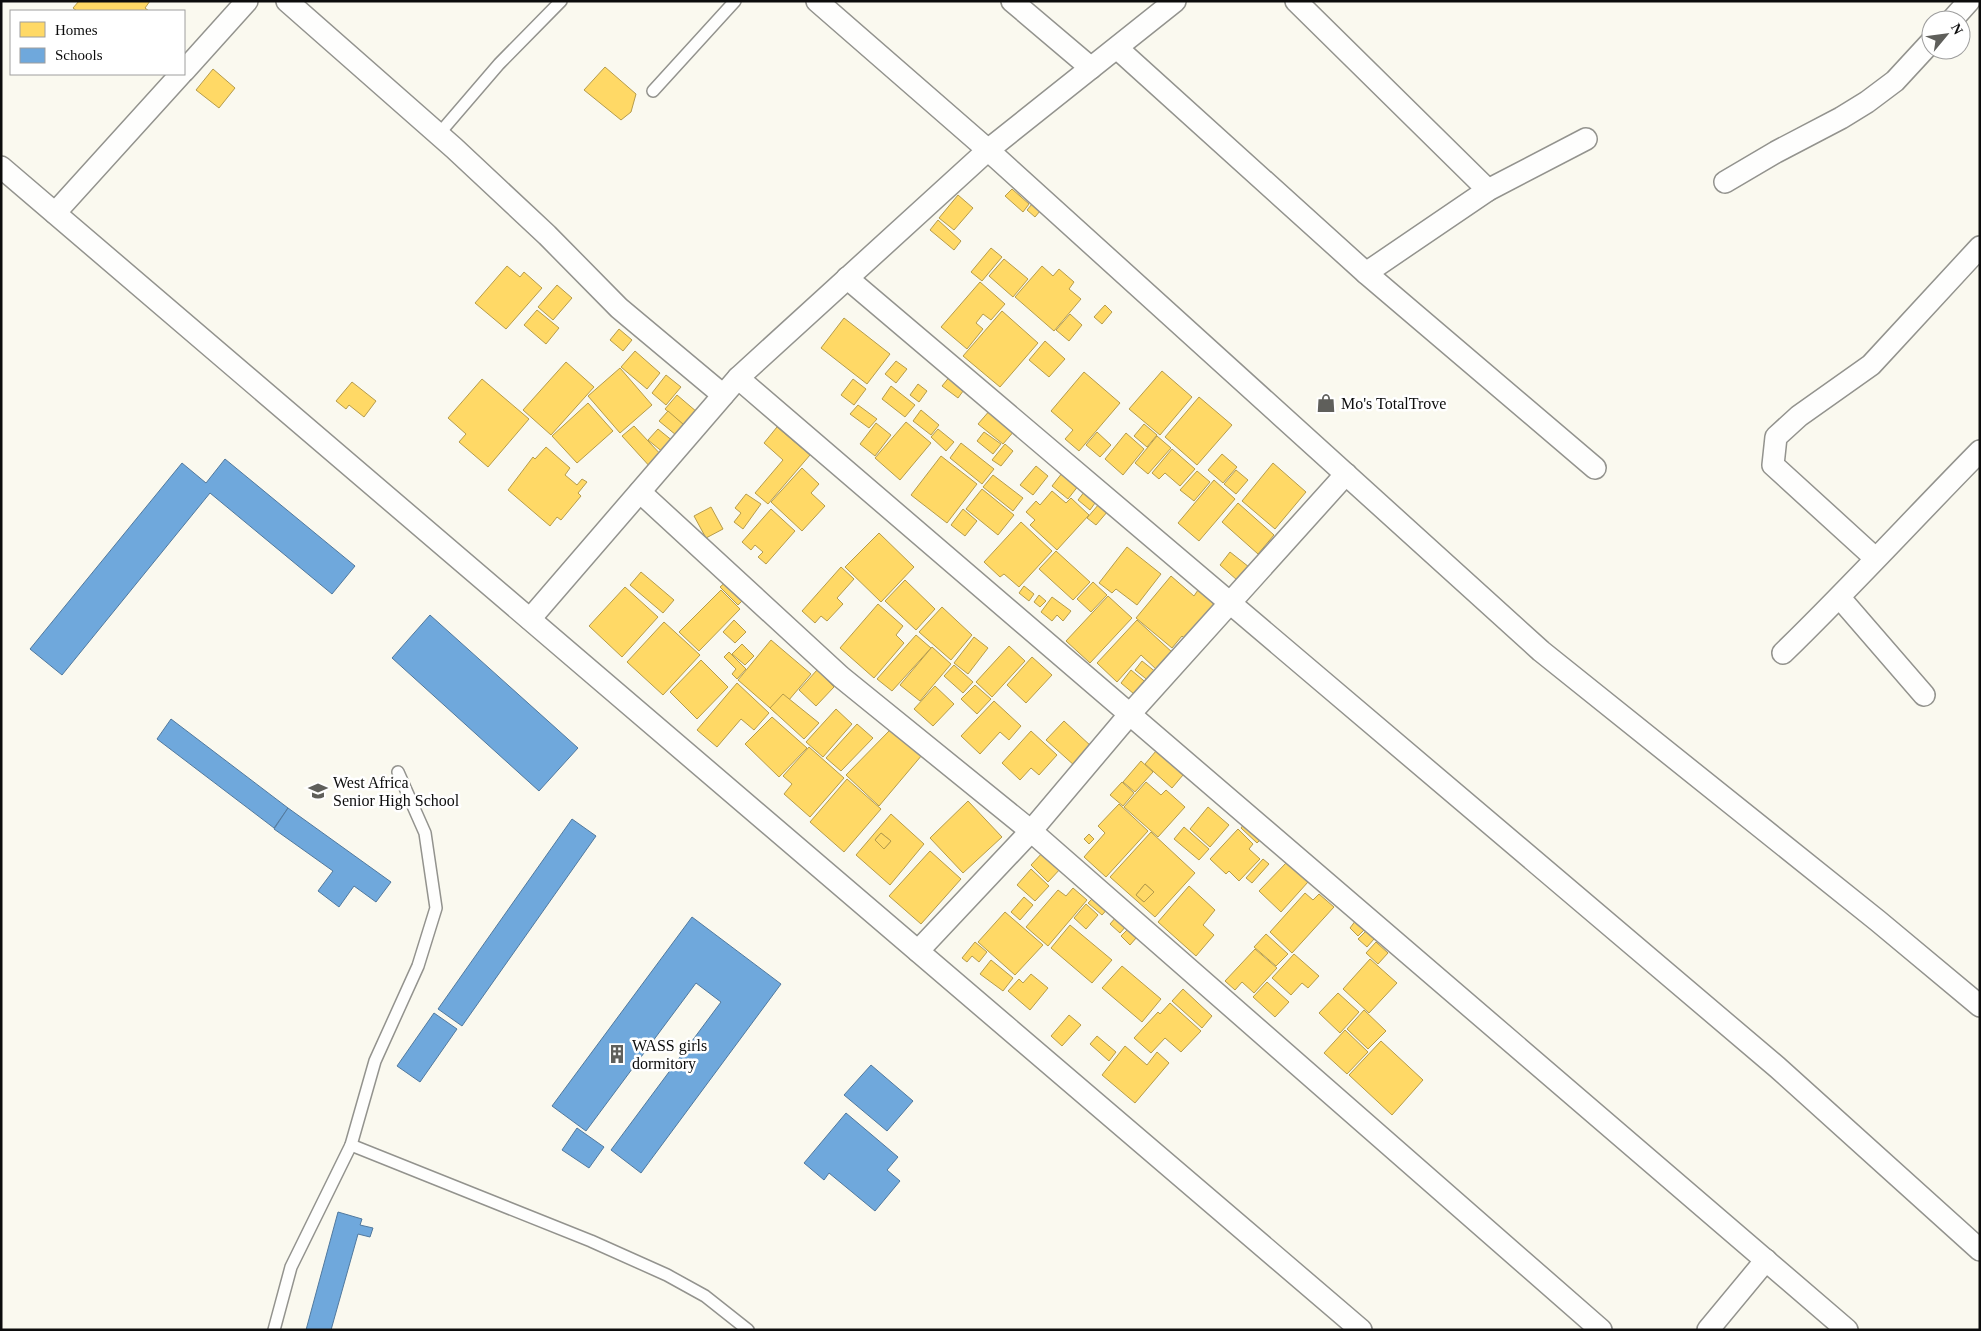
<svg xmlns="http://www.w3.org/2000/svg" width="1981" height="1331" viewBox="0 0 1981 1331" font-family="'Times New Roman',serif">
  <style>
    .homes { fill: #ffd966; stroke: #b69c4b; fill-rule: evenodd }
    .schools { fill: #6fa8dc; stroke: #51799e }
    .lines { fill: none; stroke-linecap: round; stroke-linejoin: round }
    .service-casing { stroke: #93938e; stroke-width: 14 }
    .minor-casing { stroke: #93938e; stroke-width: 24 }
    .service { stroke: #fefefd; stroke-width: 11 }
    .minor { stroke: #fefefd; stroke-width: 21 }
    .labels { text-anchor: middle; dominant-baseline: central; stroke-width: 5; stroke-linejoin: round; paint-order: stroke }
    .poi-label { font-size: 16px; fill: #0c0c0c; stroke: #fff; text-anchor: start }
  </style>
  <rect width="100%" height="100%" fill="#faf9ef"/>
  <!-- homes -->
  <g class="homes">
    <polygon points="79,1 150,1 145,8 149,11 77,11 73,8"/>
    <polygon points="605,67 636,94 631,112 621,120 584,90"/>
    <polygon points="213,69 235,88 219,108 196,90"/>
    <polygon points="1012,189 1029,204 1023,212 1005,196"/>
    <polygon points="958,195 973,208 954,230 939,218"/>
    <polygon points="1032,204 1040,211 1035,217 1027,210"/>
    <polygon points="938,220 961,241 954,250 930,230"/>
    <polygon points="991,248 1002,257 982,281 971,272"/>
    <polygon points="1004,259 1028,279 1013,297 989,276"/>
    <polygon points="507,266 520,277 524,272 542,288 506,329 475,303"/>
    <polygon points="1042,266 1053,276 1059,269 1074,282 1069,289 1081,299 1054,331 1015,297"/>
    <polygon points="980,282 1005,304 991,320 983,314 976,323 983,329 967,349 941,327"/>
    <polygon points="557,285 572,298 553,320 538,307"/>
    <polygon points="1105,305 1112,312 1102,324 1094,317"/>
    <polygon points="537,310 559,328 546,344 524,325"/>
    <polygon points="1002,311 1038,343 1000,387 963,356"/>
    <polygon points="1070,314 1082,325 1069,341 1056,330"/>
    <polygon points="844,318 890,354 867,384 821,348"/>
    <polygon points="619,329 632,340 623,351 610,340"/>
    <polygon points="1045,341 1065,359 1049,377 1029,360"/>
    <polygon points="635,351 660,373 647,389 621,367"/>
    <polygon points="896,361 907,369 896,383 885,374"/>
    <polygon points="566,362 594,387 551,435 523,410"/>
    <polygon points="620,368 652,405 620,433 588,396"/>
    <polygon points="1162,371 1192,397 1160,435 1129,409"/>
    <polygon points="1084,372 1120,403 1079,451 1065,439 1073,430 1051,411"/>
    <polygon points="666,375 681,387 666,405 652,393"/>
    <polygon points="951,375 966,387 958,398 942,386"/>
    <polygon points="482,379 529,419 488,467 459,442 466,434 448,418"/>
    <polygon points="853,379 866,389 854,405 841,395"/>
    <polygon points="352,382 376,401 364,417 349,405 346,409 336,401"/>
    <polygon points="918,384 927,391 919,402 910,395"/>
    <polygon points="891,386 915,405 905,417 882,399"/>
    <polygon points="677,395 697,412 685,426 665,409"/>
    <polygon points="1199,397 1232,425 1197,465 1165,437"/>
    <polygon points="588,403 613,431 577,463 552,436"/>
    <polygon points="858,405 877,419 869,428 850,414"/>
    <polygon points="991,409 1015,430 1003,444 978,424"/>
    <polygon points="921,410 939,425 931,435 913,421"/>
    <polygon points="668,411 684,425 676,435 659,421"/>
    <polygon points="906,422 931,443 900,480 875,458"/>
    <polygon points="876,423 891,435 875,456 860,444"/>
    <polygon points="1144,424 1157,435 1147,447 1134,436"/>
    <polygon points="634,426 664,458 652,469 622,436"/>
    <polygon points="777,427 810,455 768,504 755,493 783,460 764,443"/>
    <polygon points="658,429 674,442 664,453 648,440"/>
    <polygon points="938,429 954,442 946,451 931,437"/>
    <polygon points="984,432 1001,444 993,454 977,441"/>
    <polygon points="1097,432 1111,445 1100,457 1086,445"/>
    <polygon points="1126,433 1144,449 1123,475 1105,459"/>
    <polygon points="1157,436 1171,448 1148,474 1135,463"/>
    <polygon points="961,443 994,469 982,484 950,458"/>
    <polygon points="1005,444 1013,451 1001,466 992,460"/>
    <polygon points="546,447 570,468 565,475 577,485 582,479 587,482 578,493 581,496 561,520 557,517 550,526 508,490 533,457 535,459"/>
    <polygon points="1172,449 1195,469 1180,486 1165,473 1159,479 1152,473"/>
    <polygon points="1222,454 1237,467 1223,483 1208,470"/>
    <polygon points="941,456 977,484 947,523 911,495"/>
    <polygon points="1273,463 1306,492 1275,529 1242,501"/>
    <polygon points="1036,466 1048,476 1033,495 1020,485"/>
    <polygon points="802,468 819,484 811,493 825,506 802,531 771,502"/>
    <polygon points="1066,468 1082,481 1068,499 1052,486"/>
    <polygon points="1236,470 1248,480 1236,494 1224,484"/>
    <polygon points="1197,471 1210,482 1194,501 1180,490"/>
    <polygon points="993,475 1023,498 1013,511 983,487"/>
    <polygon points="1214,480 1235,499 1199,541 1178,523"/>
    <polygon points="1088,487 1100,496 1090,510 1078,500"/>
    <polygon points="982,489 1014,515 998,535 966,509"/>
    <polygon points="1052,491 1066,503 1071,498 1089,515 1057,550 1030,525 1035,520 1026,512 1036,501 1040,505"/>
    <polygon points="746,494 761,504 743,529 734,522 741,513 735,508"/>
    <polygon points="1238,503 1274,535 1258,554 1222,522"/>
    <polygon points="1099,504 1108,511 1096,525 1087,518"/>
    <polygon points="711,507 723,529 706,538 694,516"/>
    <polygon points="771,509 795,531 766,564 758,557 763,552 755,545 751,550 742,542"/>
    <polygon points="963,509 977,521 965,536 951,525"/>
    <polygon points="1021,522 1052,551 1019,587 1004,574 1000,577 984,562"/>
    <polygon points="879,533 914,567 881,602 845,567"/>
    <polygon points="1127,547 1161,574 1137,605 1116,589 1112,593 1099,583"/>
    <polygon points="1056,551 1090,582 1073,600 1039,569"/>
    <polygon points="1230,552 1249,567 1237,580 1220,565"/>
    <polygon points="841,567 854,579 837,598 843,604 827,621 821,616 815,623 802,611"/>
    <polygon points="641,572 674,600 663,613 630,585"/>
    <polygon points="1171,576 1194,596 1198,590 1215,605 1186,640 1182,636 1172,648 1136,618"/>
    <polygon points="728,580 746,597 738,605 720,587"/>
    <polygon points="905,580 935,609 916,630 885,601"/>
    <polygon points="1093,582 1107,595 1091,612 1077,599"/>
    <polygon points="1024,586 1034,594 1029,601 1019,593"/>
    <polygon points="625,587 658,617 622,657 589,626"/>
    <polygon points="721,590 740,609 699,651 679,632"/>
    <polygon points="1039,595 1046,601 1040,607 1034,602"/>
    <polygon points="1108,596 1132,618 1090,663 1066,641"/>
    <polygon points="1052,597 1071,611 1063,621 1057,615 1052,621 1041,612"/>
    <polygon points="878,604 903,626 896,635 904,643 874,678 840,648"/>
    <polygon points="942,607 972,635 951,660 919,632"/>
    <polygon points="734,620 746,632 735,643 723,632"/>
    <polygon points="1137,620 1173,653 1157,670 1141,655 1117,682 1097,663"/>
    <polygon points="664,622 700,655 663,695 627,662"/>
    <polygon points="916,635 931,648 892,691 877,679"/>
    <polygon points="974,637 988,648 968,674 954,663"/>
    <polygon points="771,640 811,674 777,714 738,680"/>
    <polygon points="742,644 754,656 745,665 732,654"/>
    <polygon points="1009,646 1025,661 992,697 976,682"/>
    <polygon points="932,647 951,664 920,701 900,685"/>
    <polygon points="729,652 746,669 737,679 732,674 736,669 724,657"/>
    <polygon points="1032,657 1052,675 1026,703 1007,685"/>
    <polygon points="701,660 728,687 697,719 670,692"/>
    <polygon points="1142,661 1157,673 1150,682 1135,670"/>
    <polygon points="954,665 973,682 963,693 944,676"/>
    <polygon points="817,670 834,687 816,706 799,690"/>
    <polygon points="1131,670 1149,685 1134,694 1121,683"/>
    <polygon points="737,683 769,713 754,730 741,719 717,747 697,730"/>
    <polygon points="975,685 991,699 977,714 961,699"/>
    <polygon points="935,686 954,704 933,726 914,709"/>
    <polygon points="783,694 819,723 804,739 770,708"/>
    <polygon points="994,701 1021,726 1009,740 1000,732 980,754 961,736"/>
    <polygon points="836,709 852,724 823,757 806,742"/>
    <polygon points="772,717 807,748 779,777 745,744"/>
    <polygon points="1064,721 1092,747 1075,766 1046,740"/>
    <polygon points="857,724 873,738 841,771 826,758"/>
    <polygon points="890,730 922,755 879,806 846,775"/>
    <polygon points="1031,731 1057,755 1039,775 1031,768 1020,780 1002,763"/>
    <polygon points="809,747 844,778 810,817 784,794 792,784 783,776"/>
    <polygon points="1156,751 1183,775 1172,788 1145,764"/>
    <polygon points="1141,761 1153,772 1135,792 1123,782"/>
    <polygon points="847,779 881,809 844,852 810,822"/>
    <polygon points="1122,782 1134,793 1123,806 1110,795"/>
    <polygon points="1146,782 1161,795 1166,790 1185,807 1158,837 1124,807"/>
    <polygon points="968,801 1002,837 963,873 930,838"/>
    <polygon points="1119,804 1148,831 1106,877 1084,857 1105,833 1098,826"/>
    <polygon points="1208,807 1229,825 1210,847 1190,829"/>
    <path d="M891,814l33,30 -34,41 -34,-30zM881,833l10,8 -7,8 -9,-9z"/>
    <polygon points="1246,821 1263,837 1257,843 1241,828"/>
    <polygon points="1184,827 1209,849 1199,860 1174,839"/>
    <polygon points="1238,829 1253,844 1249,849 1260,859 1239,881 1229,871 1226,874 1210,859"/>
    <path d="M1151,832l44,41 -40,44 -45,-40zM1145,884l9,8 -10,10 -8,-7z"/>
    <polygon points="881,833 891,841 884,849 875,840"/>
    <polygon points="1089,834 1094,839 1089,844 1084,839"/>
    <polygon points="930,851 961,879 921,924 889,896"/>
    <polygon points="1044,851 1062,867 1048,882 1031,865"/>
    <polygon points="1263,859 1269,864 1252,883 1246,878"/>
    <polygon points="1287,862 1308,882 1281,912 1259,891"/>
    <polygon points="1031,869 1049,886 1035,901 1017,885"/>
    <polygon points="1145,884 1154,892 1144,902 1136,895"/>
    <polygon points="1189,886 1215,910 1203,925 1214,935 1196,956 1158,922"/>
    <polygon points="1073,888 1087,900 1048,946 1026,927 1058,890 1066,896"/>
    <polygon points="1305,893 1313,900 1319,894 1334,907 1292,953 1270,932"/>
    <polygon points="1097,894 1110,906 1102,915 1088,903"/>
    <polygon points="1024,897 1033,905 1020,920 1011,912"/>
    <polygon points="1086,904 1098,915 1086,929 1074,918"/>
    <polygon points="1005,912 1043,945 1015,975 978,942"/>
    <polygon points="1117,916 1127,925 1120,933 1110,924"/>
    <polygon points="1356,920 1365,929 1358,936 1350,928"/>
    <polygon points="1070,925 1112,960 1092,983 1051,948"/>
    <polygon points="1128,929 1137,937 1130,945 1121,936"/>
    <polygon points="1366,931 1374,939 1367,947 1358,939"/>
    <polygon points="1266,934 1288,954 1276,966 1254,947"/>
    <polygon points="975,942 987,952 979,962 972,956 967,962 962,958"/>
    <polygon points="1376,942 1388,953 1378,964 1366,953"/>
    <polygon points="1255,949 1277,968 1254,993 1242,982 1235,990 1225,981"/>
    <polygon points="1294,954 1319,976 1308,988 1302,983 1291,995 1272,978"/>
    <polygon points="1370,959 1397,983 1369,1013 1343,989"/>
    <polygon points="991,960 1013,978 1003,991 980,974"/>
    <polygon points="1122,966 1161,999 1142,1022 1102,988"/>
    <polygon points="1031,974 1048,988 1030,1010 1008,991 1019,979 1023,983"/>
    <polygon points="1267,982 1289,1002 1275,1017 1253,997"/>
    <polygon points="1183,989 1212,1016 1202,1028 1172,1001"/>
    <polygon points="1338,993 1359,1012 1340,1033 1319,1013"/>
    <polygon points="1170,1003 1201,1031 1181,1052 1165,1038 1151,1053 1134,1038 1158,1012 1160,1014"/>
    <polygon points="1364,1010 1386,1031 1368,1049 1347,1029"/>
    <polygon points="1069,1015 1081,1025 1062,1046 1051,1036"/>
    <polygon points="1345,1030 1368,1052 1347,1074 1324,1053"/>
    <polygon points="1097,1036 1116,1052 1109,1061 1090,1044"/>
    <polygon points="1381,1041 1423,1080 1392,1115 1349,1075"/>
    <polygon points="1125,1046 1147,1065 1157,1052 1169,1063 1135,1103 1102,1075"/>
  </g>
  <!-- schools -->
  <g class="schools">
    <polygon points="225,459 355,566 332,594 210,493 62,675 30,649 182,463 206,483"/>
    <polygon points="430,615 578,748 539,791 392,658"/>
    <polygon points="171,719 288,808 274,828 157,739"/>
    <polygon points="288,808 391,882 376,902 354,886 339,907 318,891 333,871 274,829"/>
    <polygon points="572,819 596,836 462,1026 438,1009"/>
    <polygon points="692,917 781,984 641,1173 611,1150 721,1002 696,983 586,1131 552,1106"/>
    <polygon points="434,1013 457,1029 420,1082 397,1066"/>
    <polygon points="871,1065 913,1101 887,1131 844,1095"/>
    <polygon points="846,1113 898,1157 887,1170 900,1181 875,1211 829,1173 824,1180 804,1163"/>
    <polygon points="577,1128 604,1147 589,1168 562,1150"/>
    <polygon points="338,1212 362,1219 360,1225 373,1228 370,1237 358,1234 331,1330 306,1330"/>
  </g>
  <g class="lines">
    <!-- service casing -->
    <g class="service-casing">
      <g id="service">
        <polyline points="653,91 735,1"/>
        <polyline points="438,135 499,64 561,1"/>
        <polyline points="351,1145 591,1241 667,1275 705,1296 748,1330"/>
        <polyline points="274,1330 291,1267 351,1145 375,1061 418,966 436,908 425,833 398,772"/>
      </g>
    </g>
    <!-- minor casing -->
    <g class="minor-casing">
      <g id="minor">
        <polyline points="287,1 454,148 547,235 619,308 723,395"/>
        <polyline points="817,1 988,150 1541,651 1878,921 1980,1006"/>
        <polyline points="1012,1 1091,68"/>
        <polyline points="1296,1 1488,190"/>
        <polyline points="1952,20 1969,1"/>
        <polyline points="1117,48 1366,273 1595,468"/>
        <polyline points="184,71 247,1"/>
        <polyline points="1,167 1361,1330"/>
        <polyline points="1725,182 1776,152 1841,118 1867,102 1895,81 1931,42"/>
        <polyline points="55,213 181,74"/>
        <polyline points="1366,273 1488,190 1586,139"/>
        <polyline points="847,278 1777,1067 1980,1250"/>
        <polyline points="738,378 1847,1330"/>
        <polyline points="640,492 841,677 1031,831 1601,1330"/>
        <polyline points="1875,558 1773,465 1776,437 1799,416 1871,365 1980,247"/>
        <polyline points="1840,598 1924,695"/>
        <polyline points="530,619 738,378 988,150 1175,1"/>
        <path d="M1783,653c67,-65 131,-135 197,-202"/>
        <polyline points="918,951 1031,831 1129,715 1346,474"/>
        <polyline points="1708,1330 1766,1260"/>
      </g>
    </g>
    <!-- service -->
    <use href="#service" class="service"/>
    <!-- minor -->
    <use href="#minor" class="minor"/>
  </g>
  <!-- icons -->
  <defs>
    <g id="shop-bare" transform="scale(1.5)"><path d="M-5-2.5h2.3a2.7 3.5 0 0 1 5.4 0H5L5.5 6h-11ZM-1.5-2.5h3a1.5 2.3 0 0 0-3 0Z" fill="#5f5f5b" stroke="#fff" stroke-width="2.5" paint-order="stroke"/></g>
    <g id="school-bare" transform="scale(1.5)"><path d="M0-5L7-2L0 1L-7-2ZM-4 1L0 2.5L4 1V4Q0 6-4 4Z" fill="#5f5f5b" stroke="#fff" stroke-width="2.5" paint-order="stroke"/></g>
    <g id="building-bare" transform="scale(1.5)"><path d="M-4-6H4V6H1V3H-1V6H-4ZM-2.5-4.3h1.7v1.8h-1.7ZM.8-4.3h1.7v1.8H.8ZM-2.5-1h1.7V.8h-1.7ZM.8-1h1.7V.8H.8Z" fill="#5f5f5b" stroke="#fff" stroke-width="2.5" paint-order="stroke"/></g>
  </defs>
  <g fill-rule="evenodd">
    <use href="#shop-bare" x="1326" y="403"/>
    <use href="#school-bare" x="318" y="791"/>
    <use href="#building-bare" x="617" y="1054"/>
  </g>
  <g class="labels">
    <!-- poi labels -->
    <g class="poi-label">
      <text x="1341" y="403">Mo's TotalTrove</text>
      <text x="333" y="782">West Africa<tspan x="333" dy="18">Senior High School</tspan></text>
      <text x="632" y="1045">WASS girls<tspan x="632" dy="18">dormitory</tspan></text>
    </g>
  </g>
  <!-- border -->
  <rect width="1981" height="1331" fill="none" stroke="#0c0c0c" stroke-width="5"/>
  <!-- legend -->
  <rect x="10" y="10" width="175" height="65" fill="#ffffff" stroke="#9e9e9e"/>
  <rect x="20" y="22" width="25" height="15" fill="#ffd966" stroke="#9e9e9e"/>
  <text x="55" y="35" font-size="15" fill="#0c0c0c">Homes</text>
  <rect x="20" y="48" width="25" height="15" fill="#6fa8dc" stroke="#9e9e9e"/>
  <text x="55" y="60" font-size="15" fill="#0c0c0c">Schools</text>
  <!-- north arrow -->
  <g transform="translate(1946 35) rotate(61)"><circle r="24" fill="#ffffff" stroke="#9e9e9e"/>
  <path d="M0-4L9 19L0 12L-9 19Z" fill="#5f5f5b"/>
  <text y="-8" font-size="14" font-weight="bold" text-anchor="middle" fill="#0c0c0c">N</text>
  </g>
</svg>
